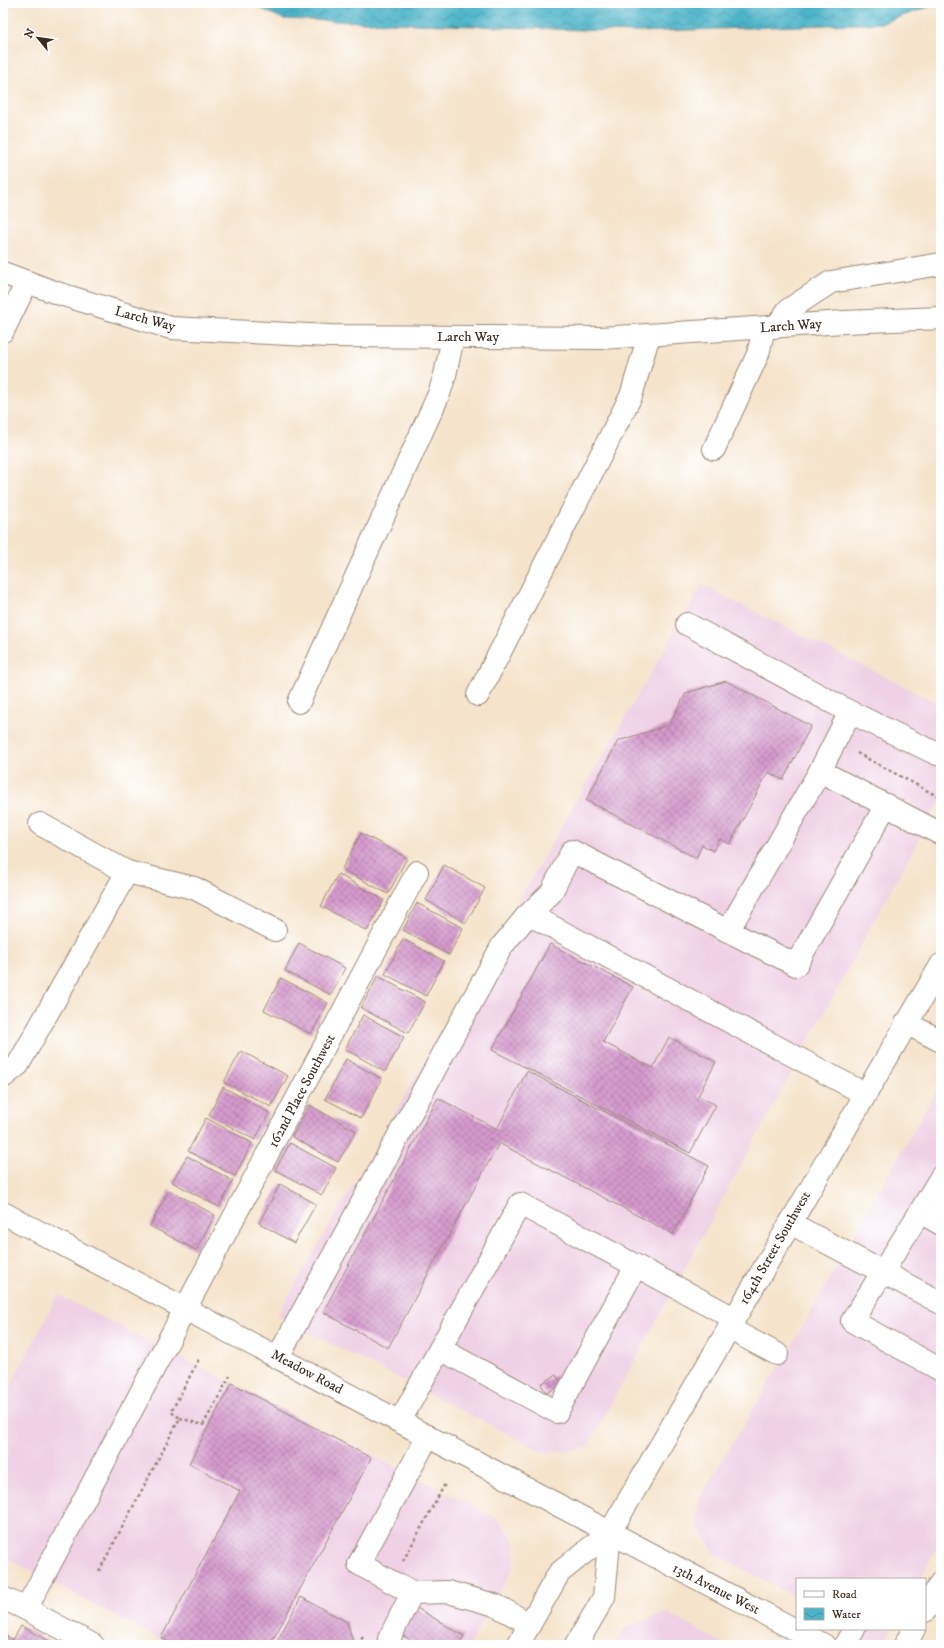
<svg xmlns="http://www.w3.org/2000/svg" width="944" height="1648" viewBox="0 0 944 1648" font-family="'IM FELL DW Pica',serif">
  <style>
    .built { fill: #efd0e5 }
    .water { fill: url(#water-waves); stroke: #436f74 }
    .building { fill: url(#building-cross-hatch) }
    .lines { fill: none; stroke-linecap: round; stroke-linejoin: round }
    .minor-casing { stroke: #988674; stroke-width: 24 }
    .major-casing { stroke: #988674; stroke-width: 24 }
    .path { stroke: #988674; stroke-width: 2.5; stroke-dasharray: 3 3; stroke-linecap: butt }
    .minor { stroke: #fff; stroke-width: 22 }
    .major { stroke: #fff; stroke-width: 22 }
    .labels { text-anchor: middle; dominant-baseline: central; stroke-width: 3; stroke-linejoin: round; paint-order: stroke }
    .street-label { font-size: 14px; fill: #3b2a1e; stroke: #fff }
  </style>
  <defs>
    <pattern id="water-waves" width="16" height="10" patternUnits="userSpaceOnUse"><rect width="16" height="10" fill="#4bb4c9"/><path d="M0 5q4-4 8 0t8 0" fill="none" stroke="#4093a3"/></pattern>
    <pattern id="building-cross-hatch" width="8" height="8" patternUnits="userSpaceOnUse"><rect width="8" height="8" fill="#d59acd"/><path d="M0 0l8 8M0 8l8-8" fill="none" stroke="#ae7ea6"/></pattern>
  </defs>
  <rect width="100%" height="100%" fill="#fff"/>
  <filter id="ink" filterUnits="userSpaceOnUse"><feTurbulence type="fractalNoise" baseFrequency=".025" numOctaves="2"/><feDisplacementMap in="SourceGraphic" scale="8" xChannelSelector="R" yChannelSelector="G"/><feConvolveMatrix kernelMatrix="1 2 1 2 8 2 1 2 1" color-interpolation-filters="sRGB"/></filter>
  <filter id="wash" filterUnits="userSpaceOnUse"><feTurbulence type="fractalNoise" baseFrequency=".012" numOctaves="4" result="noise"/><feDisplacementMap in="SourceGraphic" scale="16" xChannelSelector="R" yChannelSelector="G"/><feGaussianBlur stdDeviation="0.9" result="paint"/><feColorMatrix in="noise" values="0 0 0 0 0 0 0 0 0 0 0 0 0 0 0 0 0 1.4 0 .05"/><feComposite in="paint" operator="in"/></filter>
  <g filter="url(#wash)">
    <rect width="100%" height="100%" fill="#f5e3cb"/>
    <!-- built -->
    <g class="built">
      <polygon points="702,585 941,705 941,798 587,1448 545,1453 277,1316"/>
      <polygon points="941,1082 941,1540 920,1579 797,1579 797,1598 714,1553 699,1527 697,1514 701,1496 795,1340"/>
      <polygon points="58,1295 498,1519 511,1536 515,1546 514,1567 469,1645 171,1645 3,1556 3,1400"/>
      <polygon points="666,1612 725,1645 615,1645 625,1628"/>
      <polygon points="855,1629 892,1629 883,1645 851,1645"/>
    </g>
    <!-- water -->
    <polygon class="water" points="249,3 940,3 882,23 635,32 283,19"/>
    <g id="blocks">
      <!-- building -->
      <g class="building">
        <polygon points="726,681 811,726 783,780 768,772 730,844 720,839 713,851 702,845 696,858 586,800 618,741 669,725 686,693"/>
        <polygon points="361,833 407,858 388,894 342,869"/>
        <polygon points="444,865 485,888 466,923 426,900"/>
        <polygon points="338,874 384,900 367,931 321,906"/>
        <polygon points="417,903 463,928 449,955 403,930"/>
        <polygon points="403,939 444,961 426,996 385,974"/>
        <polygon points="299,943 345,968 331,995 285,971"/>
        <polygon points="550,944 633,987 603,1042 653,1068 669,1037 716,1062 698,1096 716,1105 690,1153 492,1050"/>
        <polygon points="378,976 425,1002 408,1033 361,1008"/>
        <polygon points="281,978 328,1003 311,1034 264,1010"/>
        <polygon points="363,1015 404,1037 385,1072 345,1049"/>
        <polygon points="241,1051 288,1076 271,1107 224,1082"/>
        <polygon points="346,1059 382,1079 361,1118 325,1099"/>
        <polygon points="527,1071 709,1166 673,1234 499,1143 388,1348 323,1312 438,1098 497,1129"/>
        <polygon points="223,1087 269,1113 255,1140 209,1115"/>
        <polygon points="309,1105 356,1131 338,1162 292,1137"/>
        <polygon points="206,1118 252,1143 235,1176 188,1151"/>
        <polygon points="290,1143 336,1168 322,1195 275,1170"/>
        <polygon points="187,1156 233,1181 219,1207 172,1182"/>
        <polygon points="280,1184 316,1204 294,1243 259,1223"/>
        <polygon points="169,1190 215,1215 196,1250 150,1226"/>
        <polygon points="556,1375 562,1385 546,1393 541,1384"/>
        <polygon points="232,1383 371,1458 270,1645 175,1645 161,1638 240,1491 189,1463"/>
        <polygon points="301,1597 347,1622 354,1645 275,1645"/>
        <polygon points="412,1605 464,1636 459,1645 419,1645 397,1632"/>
        <polygon points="21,1626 57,1645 3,1645 3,1634 13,1640"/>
      </g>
    </g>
  </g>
  <g filter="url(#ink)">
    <use href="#blocks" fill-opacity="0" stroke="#988674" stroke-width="1"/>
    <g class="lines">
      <!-- minor casing -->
      <g class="minor-casing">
        <g id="minor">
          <polyline points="3,273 57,293 171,328 329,336 601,338 844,322 941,318"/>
          <polyline points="776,327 788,310 831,282 941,264"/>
          <polyline points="3,331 27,282"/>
          <polyline points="714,449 758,354 764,328"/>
          <polyline points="687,624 850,712 820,771 941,834"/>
          <polyline points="478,695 631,396 649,335"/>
          <polyline points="299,702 439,394 445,375 453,337"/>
          <polyline points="850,712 937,754"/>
          <polyline points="127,872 194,888 275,930"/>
          <polyline points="526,917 534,917 865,1094"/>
          <polyline points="728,931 796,965 886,805"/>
          <polyline points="906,1023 941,1041"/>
          <polyline points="3,1077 18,1065 127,872 40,824"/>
          <polyline points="920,1212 941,1177"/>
          <polyline points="3,1213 824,1645"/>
          <polyline points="790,1223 941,1303"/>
          <polyline points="941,1224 920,1212 852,1321 941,1370"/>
          <polyline points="728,1328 777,1354"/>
          <polyline points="440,1349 557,1412 636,1266"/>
          <polyline points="278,1357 502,946 526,917 551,893 572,851 728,931 820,771"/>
          <polyline points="400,1421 520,1204 734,1318"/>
          <polyline points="412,1593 448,1592 495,1605 530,1624"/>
          <polyline points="3,1598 26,1609 417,872"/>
          <polyline points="26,1609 93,1645"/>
          <polyline points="925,1611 941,1582"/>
          <polyline points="390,1645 389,1639 412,1593 359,1564 428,1436"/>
          <polyline points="845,1645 854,1629"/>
          <polyline points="905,1645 914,1629"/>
        </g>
      </g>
      <!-- major casing -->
      <g class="major-casing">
        <g id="major">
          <polyline points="518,1645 559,1573 610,1532 941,965"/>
          <polyline points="576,1645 604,1597 610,1532"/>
        </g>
      </g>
      <!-- path -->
      <g class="path">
        <polyline points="857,753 941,798"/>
        <polyline points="180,1418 203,1425 230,1376"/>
        <polyline points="403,1561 445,1484"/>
        <polyline points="99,1571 180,1418 171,1412 199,1359"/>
        <polyline points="359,1645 363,1636"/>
      </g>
      <!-- minor -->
      <use href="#minor" class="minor"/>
      <!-- major -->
      <use href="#major" class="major"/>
    </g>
  </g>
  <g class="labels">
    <!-- street labels -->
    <g class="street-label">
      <text transform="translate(145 319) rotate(15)">Larch Way</text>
      <text transform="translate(791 326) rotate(-4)">Larch Way</text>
      <text x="468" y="337">Larch Way</text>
      <text transform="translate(302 1091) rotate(-62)">162nd Place Southwest</text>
      <text transform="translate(775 1248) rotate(-60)">164th Street Southwest</text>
      <text transform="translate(307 1372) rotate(28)">Meadow Road</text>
      <text transform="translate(716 1589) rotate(27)">13th Avenue West</text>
    </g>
  </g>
  <!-- margin -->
  <rect width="944" height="1648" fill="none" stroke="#fff" stroke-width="16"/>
  <!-- legend -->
  <rect x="796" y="1578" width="130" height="52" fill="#ffffff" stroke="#b1aaa5"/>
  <rect x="804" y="1591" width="20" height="6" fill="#ffffff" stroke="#b1aaa5"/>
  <text x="832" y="1598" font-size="12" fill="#3b2a1e">Road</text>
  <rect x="804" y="1608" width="20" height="12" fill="url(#water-waves)" stroke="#b1aaa5"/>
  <text x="832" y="1618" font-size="12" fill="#3b2a1e">Water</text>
  <!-- north arrow -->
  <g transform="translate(38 38) rotate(299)" stroke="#ffffff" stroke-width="3" paint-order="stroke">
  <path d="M0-3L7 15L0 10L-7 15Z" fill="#3b2a1e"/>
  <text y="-6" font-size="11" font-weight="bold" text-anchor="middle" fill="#3b2a1e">N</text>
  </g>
</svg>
